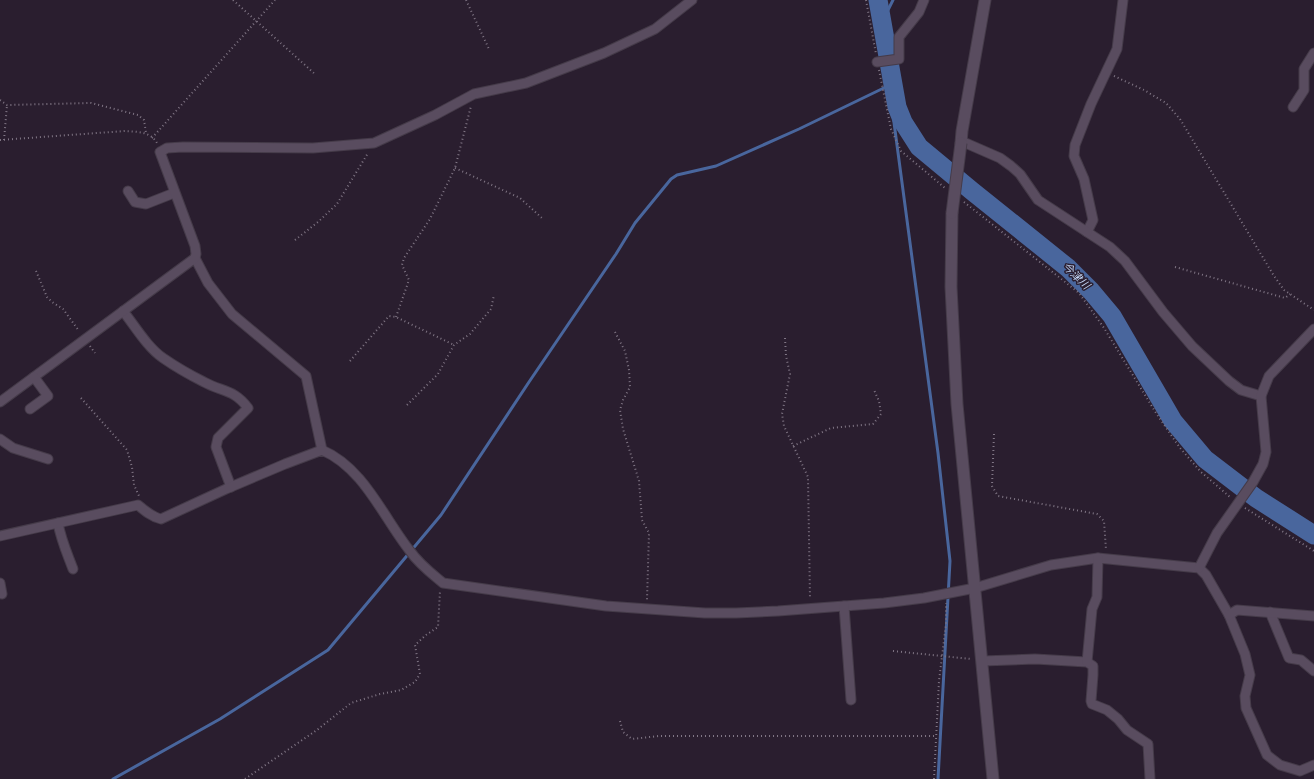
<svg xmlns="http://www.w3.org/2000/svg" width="1314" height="779" viewBox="0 0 1314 779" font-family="'Varela Round','Noto Sans JP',sans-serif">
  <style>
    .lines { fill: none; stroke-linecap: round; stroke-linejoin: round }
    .stream { stroke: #49669d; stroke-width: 3 }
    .river { stroke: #49669d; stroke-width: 19 }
    .minor-casing { stroke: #453b49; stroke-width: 11 }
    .tertiary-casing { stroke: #453b49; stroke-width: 13 }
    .path { stroke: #807685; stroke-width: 2; stroke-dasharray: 1 3; stroke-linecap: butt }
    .minor { stroke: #594c5f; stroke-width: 9 }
    .tertiary { stroke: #594c5f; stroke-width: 11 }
    .tertiary-bridge-casing { stroke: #453b49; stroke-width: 13; stroke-linecap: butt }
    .tertiary-bridge { stroke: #594c5f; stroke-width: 11 }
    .labels { text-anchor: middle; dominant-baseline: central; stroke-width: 3; stroke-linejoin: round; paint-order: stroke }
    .water-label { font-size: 11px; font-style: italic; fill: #c0d3f3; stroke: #2a1e2f }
  </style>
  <rect width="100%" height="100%" fill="#2a1e2f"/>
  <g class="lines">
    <!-- stream -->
    <g class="stream">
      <polyline points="882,22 893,0"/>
      <polyline points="887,86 893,115 938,453 950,561 938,779"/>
      <polyline points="113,779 220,719 328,650 441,515 529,382 616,254 635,223 671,179 677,175 716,166 799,129 892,84"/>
    </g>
    <!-- river -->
    <polyline class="river" points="878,0 897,107 903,122 919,147 972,191 1068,268 1091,291 1112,316 1173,421 1205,459 1256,498 1314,535"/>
    <!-- minor casing -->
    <g class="minor-casing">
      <g id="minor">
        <polyline points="1123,0 1117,49 1091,104 1075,145 1074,156 1084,179 1093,220 1087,232 1110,247 1125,261 1163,312 1192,346 1229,381 1241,390 1261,396"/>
        <polyline points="877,62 899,59 899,37 919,12 924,0"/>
        <polyline points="1293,107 1304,90 1304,69 1314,53"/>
        <polyline points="961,141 1000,158 1011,166 1020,174 1038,200 1087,232"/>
        <polyline points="128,191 135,202 146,204 174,193"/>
        <polyline points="195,258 208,283 232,314 306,376 322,450"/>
        <path d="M123,311c12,15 24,36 40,47 13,9 27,17 41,24 18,10 30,7 44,26l-30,30 -2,9 15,40"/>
        <polyline points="0,402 195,258 196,254 195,246 160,152 167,148 183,147 313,148 374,143 435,115 474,94 526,83 604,53 655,29 692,0"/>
        <polyline points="30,409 48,396 34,377"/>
        <polyline points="0,439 13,448 48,459"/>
        <path d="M58,523c3,17 9,30 15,46"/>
        <path d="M0,536l138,-31c7,6 14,12 23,14l65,-30 59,-25 37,-14c42,18 61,67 88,101 9,13 21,22 33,32l163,23 99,7h31l42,-2 106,-8 40,-5 51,-10 76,-23 47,-7 101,10 7,7 23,40 16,39 5,21 -5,21 1,12 21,47 13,10 20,6 14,-6"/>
        <polyline points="1199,568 1217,533 1253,482 1263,464 1266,452 1261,396 1269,376 1314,329"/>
        <polyline points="0,583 2,594"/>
        <polyline points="844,606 851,700"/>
        <polyline points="1270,612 1289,658 1301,660 1314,671"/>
        <polyline points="1229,615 1237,610 1314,616"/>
        <polyline points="982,661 1035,659 1087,662 1093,666 1093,675 1091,701 1092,704 1107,710 1118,719 1127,730 1148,744 1150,779"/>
        <polyline points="1087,662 1092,609 1097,597 1098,558"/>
      </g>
    </g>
    <!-- tertiary casing -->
    <g class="tertiary-casing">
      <g id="tertiary">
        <polyline points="961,143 962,131 985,0"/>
        <polyline points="952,213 951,287 957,404 993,779"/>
      </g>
    </g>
    <!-- path -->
    <g class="path">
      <polyline points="233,0 316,75"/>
      <polyline points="466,0 489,49"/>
      <polyline points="866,0 876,54"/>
      <polyline points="879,70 891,129 901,151 945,188"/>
      <polyline points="1114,76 1144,90 1166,103 1180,119 1274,276 1284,290 1314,310"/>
      <polyline points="0,100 7,105 91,103 138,115 144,120 146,133"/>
      <polyline points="152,138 275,0"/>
      <path d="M0,140l125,-9c12,1 25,0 32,12"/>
      <polyline points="4,140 7,105"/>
      <polyline points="455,168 520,198 543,219"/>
      <polyline points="964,202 1079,293 1104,328 1156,413 1180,448 1201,472 1230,497"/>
      <polyline points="295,240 318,222 337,204 368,153"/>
      <polyline points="1175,267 1285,298 1290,294"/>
      <polyline points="36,271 47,297 52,302 63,309 79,331"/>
      <polyline points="396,317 409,280 402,265 404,258 430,219 455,168 471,106"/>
      <polyline points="615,332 625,351 629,370 630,387 623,400 620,410 623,429 639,481 642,520 649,533 647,600"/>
      <polyline points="785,338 786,356 790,374 782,414 784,426 808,477 810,599"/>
      <polyline points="90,346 95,353"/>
      <polyline points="350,361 389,316 396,317 454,345"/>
      <polyline points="81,398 127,450 132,467 134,485 139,496"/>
      <polyline points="407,405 438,374 454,345 470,334 491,309 494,295"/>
      <polyline points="994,434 992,486 998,496 1097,514 1104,521 1106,550"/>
      <polyline points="793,446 831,428 873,424 881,414 879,401 874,390"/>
      <polyline points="1245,508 1314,551"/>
      <polyline points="893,651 971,659"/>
      <polyline points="620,721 623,732 632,739 659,736 936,736"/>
      <polyline points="245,779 317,730 351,703 380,694 401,690 415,682 420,674 415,645 426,635 438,627 440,591"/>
      <polyline points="934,779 939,681 946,624 946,603"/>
    </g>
    <!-- minor -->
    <use href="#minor" class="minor"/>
    <!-- tertiary -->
    <use href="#tertiary" class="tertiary"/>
    <!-- tertiary-bridge casing -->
    <g class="tertiary-bridge-casing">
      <polyline id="tertiary-bridge" points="952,213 961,143"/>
    </g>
    <!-- tertiary-bridge -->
    <use href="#tertiary-bridge" class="tertiary-bridge"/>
  </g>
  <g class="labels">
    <!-- water labels -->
    <g class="water-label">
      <text transform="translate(1076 276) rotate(44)">今津川</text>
    </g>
  </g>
</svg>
